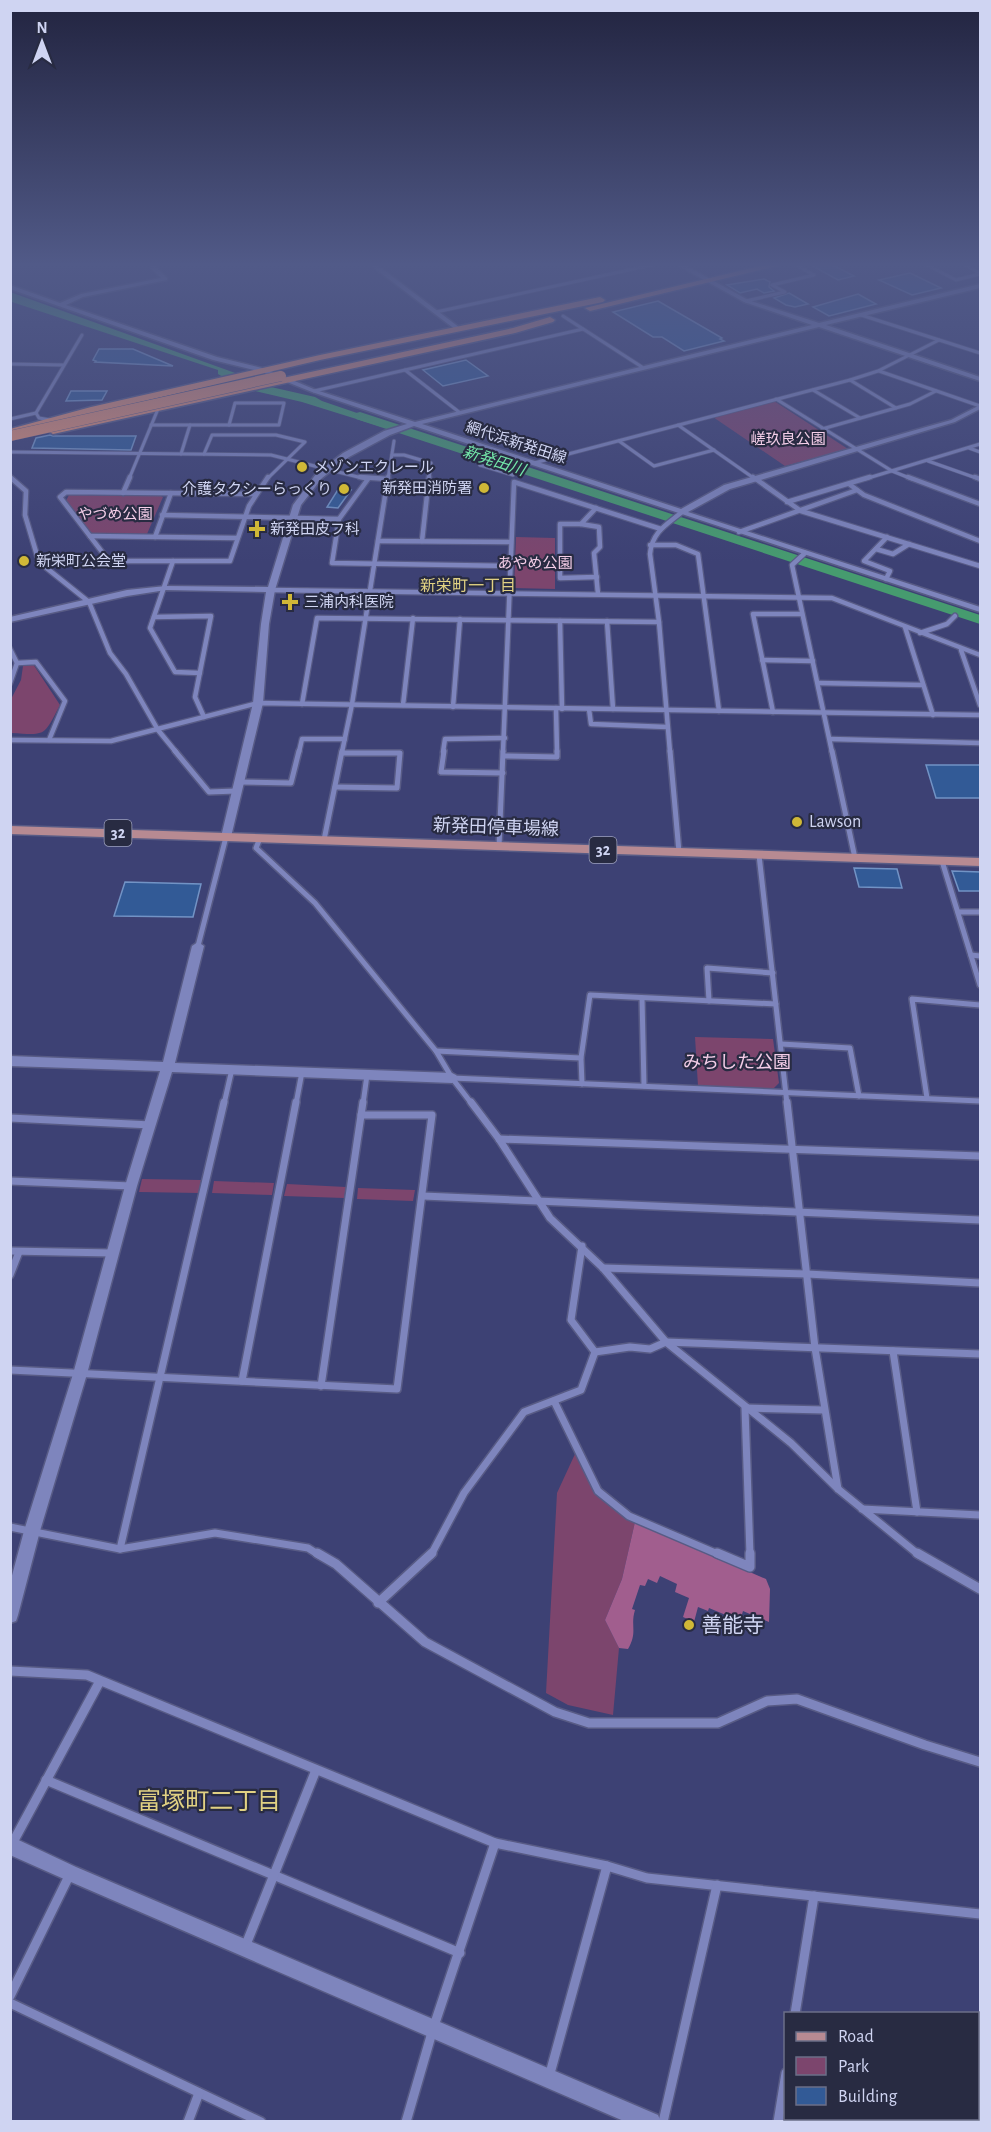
<svg xmlns="http://www.w3.org/2000/svg" width="991" height="2132" viewBox="0 0 991 2132" font-family="'Alegreya Sans','Noto Sans JP',sans-serif">
  <style>
    .green { fill: #7c456d }
    .forest { fill: #a15e8e }
    .water { fill: #469b6f }
    .lines { fill: none; stroke-linecap: round; stroke-linejoin: round }
    .river { fill: #469b6f; fill-rule: evenodd }
    .building { fill: #325a96; stroke: #7293c5; stroke-width: 1.5 }
    .street-far4-casing { stroke: #585b85; stroke-width: 4.5 }
    .street-far3-casing { stroke: #585b85; stroke-width: 7 }
    .street-far2-casing { stroke: #585b85; stroke-width: 8 }
    .street-far1-casing { stroke: #585b85; stroke-width: 10 }
    .street-casing { stroke: #585b85; stroke-width: 12 }
    .secondary-casing { stroke: #585b85; stroke-width: 3 }
    .primary-casing { stroke: #585b85; stroke-width: 3 }
    .highway-casing { stroke: #585b85; stroke-width: 3 }
    .street-far4 { stroke: #7e85bd; stroke-width: 3 }
    .street-far3 { stroke: #7e85bd; stroke-width: 4.5 }
    .street-far2 { stroke: #7e85bd; stroke-width: 5 }
    .street-far1 { stroke: #7e85bd; stroke-width: 7 }
    .street { stroke: #7e85bd; stroke-width: 9 }
    .secondary { fill: #7e85bd; fill-rule: evenodd }
    .primary { fill: #b78a92; fill-rule: evenodd }
    .highway { fill: #dd8e75; fill-rule: evenodd }
    .highway-bridge-casing { stroke: #585b85; stroke-width: 11; stroke-linecap: butt }
    .highway-bridge { stroke: #dd8e75; stroke-width: 10 }
    .poi-dot { fill: #d0b837; stroke: #282b42; stroke-width: 2 }
    .labels { text-anchor: middle; dominant-baseline: central; stroke-width: 4.5; stroke-linejoin: round; paint-order: stroke }
    .far-park-label { font-size: 15px; fill: #f4cee8; stroke: #282b42 }
    .far-street-label { font-size: 15px; fill: #cfd4f2; stroke: #282b42 }
    .far-poi-label { font-size: 15px; fill: #cfd4f2; stroke: #282b42; text-anchor: start }
    .far-water-label { font-size: 16px; font-style: italic; fill: #73e6a9; stroke: #282b42 }
    .far-neighbourhood-label { font-size: 16px; fill: #e1d183; stroke: #282b42 }
    .shield { fill: #282b42; stroke: #9da1bd; stroke-width: 1.5 }
    .shield-label { font-size: 16px; font-weight: bold; fill: #cfd4f2 }
    .poi-label { font-size: 18px; fill: #cfd4f2; stroke: #282b42; text-anchor: start }
    .street-label { font-size: 18px; fill: #cfd4f2; stroke: #282b42 }
    .park-label { font-size: 18px; fill: #f4cee8; stroke: #282b42 }
    .near-poi-label { font-size: 21px; fill: #cfd4f2; stroke: #282b42; text-anchor: start }
    .near-neighbourhood-label { font-size: 24px; fill: #e1d183; stroke: #282b42 }
  </style>
  <rect width="100%" height="100%" fill="#3d4174"/>
  <!-- green -->
  <g class="green">
    <polygon points="774,401 848,449 785,466 713,417"/>
    <polygon points="69,495 161,496 163,497 147,534 92,534 66,501"/>
    <polygon points="516,537 555,538 555,589 514,588"/>
    <path d="M27,664h6l27,41c-17,32 -13,30 -49,28l-1,-32 11,-21 2,-14z"/>
    <polygon points="695,1037 773,1039 779,1083 773,1089 698,1086"/>
    <polygon points="142,1179 201,1180 199,1193 139,1192"/>
    <polygon points="214,1181 274,1183 272,1195 212,1193"/>
    <polygon points="287,1184 346,1187 344,1198 284,1196"/>
    <polygon points="358,1188 415,1190 413,1201 357,1199"/>
    <polygon points="578,1453 597,1492 635,1522 622,1579 605,1620 619,1648 613,1715 568,1705 546,1693 557,1493 575,1454"/>
  </g>
  <!-- forest -->
  <path class="forest" d="M635,1522l131,57 4,10 -1,33 -26,-11 -3,10 -31,-13 -1,3 -10,-4 -4,15 -11,-5 6,-19 -14,-6 2,-8 -17,-8 -3,7 -9,-4 -3,7 -5,-1 -8,24 3,1c-5,16 3,22 -7,39l-9,-1 -14,-28 17,-41z"/>
  <!-- water -->
  <g class="water">
    <polygon points="10,292 238,374 223,377 218,374 218,370 12,302"/>
    <polygon points="271,387 315,397 322,401 389,424 382,427 302,402 255,391"/>
  </g>
  <g class="lines">
    <!-- river -->
    <polygon class="river" points="360,412 980,615 980,624 356,419 356,413"/>
  </g>
  <!-- building -->
  <g class="building">
    <polygon points="809,264 831,264 854,276 838,280"/>
    <polygon points="910,273 941,288 912,295 879,280"/>
    <polygon points="764,279 770,282 769,287 774,291 764,293 757,289 740,293 727,285"/>
    <polygon points="789,293 808,304 795,307 786,305 774,298"/>
    <polygon points="858,294 876,304 829,316 813,307"/>
    <polygon points="658,301 722,338 720,339 724,341 684,351 662,337 653,337 613,312"/>
    <polygon points="99,349 133,349 173,366 95,362 96,361 93,360"/>
    <polygon points="466,360 488,376 443,386 423,370"/>
    <polygon points="71,391 107,391 102,400 66,401"/>
    <polygon points="50,435 53,436 136,436 131,450 32,448 36,438"/>
    <polygon points="339,488 351,490 338,508 327,507"/>
    <polygon points="926,765 981,765 981,798 936,798"/>
    <polygon points="854,868 897,869 902,888 859,887"/>
    <polygon points="952,871 981,872 981,891 959,891"/>
    <polygon points="125,882 201,884 193,917 114,916"/>
  </g>
  <g class="lines">
    <!-- street-far4 casing -->
    <g class="street-far4-casing">
      <g id="street-far4">
        <polyline points="925,264 956,280 980,274"/>
        <polyline points="963,264 980,273"/>
        <polyline points="746,301 785,292 772,285 814,275 794,264"/>
        <polyline points="436,312 656,264"/>
        <polyline points="861,315 980,353"/>
        <polyline points="563,316 642,367"/>
        <polyline points="10,364 63,365"/>
        <polyline points="405,370 459,412"/>
        <polyline points="879,371 980,406"/>
        <polyline points="850,380 896,408"/>
        <polyline points="813,390 860,418"/>
        <polyline points="314,391 583,329"/>
        <polyline points="776,399 892,471 912,479"/>
        <polygon points="235,403 284,403 279,425 229,425"/>
        <polyline points="10,419 36,413"/>
        <polyline points="50,420 39,418 36,413 82,335"/>
        <polyline points="151,425 229,425"/>
        <polyline points="678,425 755,479"/>
        <polyline points="822,429 910,404 936,391"/>
        <polyline points="619,441 654,466 714,450"/>
        <polyline points="969,448 980,452"/>
        <polyline points="10,452 271,455 366,479"/>
        <polyline points="181,454 190,425"/>
        <polyline points="204,454 212,435 276,435 305,442 267,479"/>
        <polyline points="392,455 404,455 431,463 429,479"/>
        <polyline points="928,461 979,479"/>
        <polyline points="534,463 850,380 878,371 939,340"/>
        <polyline points="480,465 513,475"/>
        <polyline points="480,465 498,452"/>
        <polyline points="10,477 12,479"/>
        <polyline points="129,479 158,409"/>
        <polyline points="388,479 394,441"/>
        <polyline points="865,479 980,444"/>
      </g>
    </g>
    <!-- street-far3 casing -->
    <g class="street-far3-casing">
      <g id="street-far3">
        <polyline points="10,477 26,491 25,515 39,562 89,602 110,653 126,674 158,730 176,752"/>
        <polyline points="360,477 388,479"/>
        <polyline points="753,477 801,511 980,566"/>
        <polyline points="908,477 980,504"/>
        <polyline points="975,477 980,479"/>
        <polyline points="368,479 339,519 332,563 510,566"/>
        <polyline points="849,484 864,495 980,541"/>
        <polyline points="123,493 130,477"/>
        <polyline points="255,494 66,492 60,497 109,561 230,561 249,506 268,477"/>
        <polyline points="787,502 870,477"/>
        <polyline points="596,508 581,524 599,527 600,547 594,553 598,594"/>
        <polyline points="162,515 339,519"/>
        <polyline points="581,524 560,524 560,578 597,577"/>
        <polyline points="739,532 857,490"/>
        <polyline points="90,536 237,538"/>
        <polyline points="155,537 171,493"/>
        <polyline points="378,541 510,542"/>
        <polyline points="422,541 429,477"/>
        <polyline points="650,545 676,545 698,554 719,711"/>
        <polyline points="876,549 893,554 909,544"/>
        <polyline points="805,553 792,565 832,752"/>
        <polyline points="173,561 150,628 175,672 200,673"/>
        <polyline points="886,579 890,571 864,561 887,537"/>
        <polyline points="271,590 832,598 980,655"/>
        <polyline points="154,617 211,616 195,697 204,717"/>
        <polyline points="560,621 562,709"/>
        <polyline points="607,621 613,709"/>
        <polyline points="905,627 933,715"/>
        <polyline points="920,633 947,624 955,616"/>
        <polyline points="10,649 17,663 10,683"/>
        <polyline points="961,650 980,705"/>
        <polyline points="762,660 813,661"/>
        <polyline points="17,663 36,662 65,701 49,740"/>
        <polyline points="818,683 923,685"/>
        <polyline points="302,704 317,618 659,622"/>
        <polyline points="403,705 413,618"/>
        <polyline points="453,707 460,619"/>
        <polyline points="556,708 557,752"/>
        <polyline points="589,709 591,724 667,727"/>
        <polyline points="773,712 753,614 802,614"/>
        <polyline points="830,739 980,743"/>
        <polyline points="10,740 111,741 258,703 980,715"/>
        <polyline points="299,752 302,739 345,739"/>
        <polyline points="342,752 352,704 388,477"/>
        <polyline points="443,752 445,739 505,738"/>
        <polyline points="503,752 514,482 661,529"/>
        <path d="M670,752l-11,-130 -9,-68c2,-22 16,-29 32,-42"/>
      </g>
    </g>
    <!-- street-far2 casing -->
    <g class="street-far2-casing">
      <g id="street-far2">
        <polyline points="175,751 209,792 236,791"/>
        <polyline points="444,751 441,772 503,773"/>
        <polyline points="670,751 679,852"/>
        <polyline points="832,751 855,858"/>
        <polyline points="504,756 557,757 557,751"/>
        <polyline points="239,782 291,783 299,751"/>
        <polyline points="335,787 397,788 400,753 342,753"/>
        <polyline points="260,838 256,848 315,903 436,1051 452,1078 472,1104"/>
        <polyline points="324,840 342,751"/>
        <polyline points="499,847 503,751"/>
        <polyline points="759,855 787,1104"/>
        <polyline points="942,861 980,985"/>
        <polyline points="958,912 980,912"/>
        <polyline points="198,946 226,837"/>
        <polyline points="971,955 980,956"/>
        <polyline points="642,998 644,1086"/>
        <polyline points="709,1001 707,968 773,973"/>
        <polyline points="781,1044 850,1048 859,1096"/>
        <polyline points="436,1051 581,1058"/>
        <polyline points="452,1078 980,1101"/>
        <polyline points="582,1084 581,1058 590,995 776,1004"/>
        <polyline points="927,1098 912,999 980,1005"/>
        <polyline points="224,1104 232,1069"/>
        <polyline points="296,1104 302,1072"/>
        <polyline points="363,1104 367,1075"/>
      </g>
    </g>
    <!-- street-far1 casing -->
    <g class="street-far1-casing">
      <g id="street-far1">
        <polyline points="471,1102 499,1139 550,1218 603,1268 666,1342 791,1443 838,1489 919,1555"/>
        <polyline points="787,1102 815,1348 838,1489"/>
        <polyline points="10,1118 151,1125"/>
        <polyline points="499,1139 980,1156"/>
        <polyline points="10,1181 131,1186"/>
        <polyline points="423,1196 980,1220"/>
        <polyline points="582,1246 571,1320 595,1352"/>
        <polyline points="10,1251 112,1253"/>
        <polyline points="603,1268 807,1274 980,1283"/>
        <polyline points="10,1275 19,1252"/>
        <polyline points="893,1351 917,1512"/>
        <polyline points="10,1370 397,1389 432,1115 361,1115"/>
        <polyline points="242,1381 296,1102"/>
        <polyline points="321,1386 363,1102"/>
        <polyline points="554,1401 598,1491 629,1516 720,1555"/>
        <polyline points="862,1509 980,1515"/>
        <polyline points="10,1527 120,1549 215,1533 308,1548 319,1555"/>
        <polyline points="120,1549 224,1102"/>
        <polyline points="431,1555 464,1493 524,1412 581,1390 595,1352 630,1347 650,1349 666,1342 980,1354"/>
        <polyline points="750,1555 745,1408 824,1410"/>
      </g>
    </g>
    <!-- street casing -->
    <g class="street-casing">
      <g id="street">
        <polyline points="317,1553 336,1564 425,1642 555,1712 589,1723 718,1723 767,1701 797,1699 925,1745 980,1762"/>
        <polyline points="717,1553 750,1567 750,1553"/>
        <polyline points="917,1553 980,1589"/>
        <polyline points="378,1603 432,1553"/>
        <polyline points="10,1671 87,1675 495,1843 607,1866 647,1878 980,1914"/>
        <polyline points="46,1780 460,1953"/>
        <polyline points="12,1844 100,1681"/>
        <polyline points="245,1947 316,1770"/>
        <polyline points="10,1996 70,1874"/>
        <polyline points="10,2003 261,2122"/>
        <polyline points="795,2014 814,1896"/>
        <polyline points="549,2077 607,1866"/>
        <polyline points="188,2122 199,2093"/>
        <polyline points="406,2122 433,2029 495,1843"/>
        <polyline points="663,2122 717,1885"/>
        <polyline points="778,2122 786,2073"/>
      </g>
    </g>
    <!-- secondary casing -->
    <g class="secondary-casing">
      <g id="secondary">
        <polygon points="150,264 157,264 155,266 167,278 167,280 83,297 66,305 217,357 266,369 316,390 415,422 812,325 744,302 675,264 683,264 748,300 819,323 980,284 980,288 826,325 980,377 980,381 819,327 422,424 681,509 724,485 926,427 951,420 980,405 980,409 955,422 730,489 688,512 980,607 980,612 414,426 390,435 349,457 322,478 301,505 275,590 269,624 263,703 231,837 226,840 222,839 221,837 253,703 261,624 266,592 166,590 127,596 10,622 10,617 127,590 166,586 268,587 293,505 316,474 343,453 384,431 407,424 312,392 262,372 213,360 10,289 10,285 60,303 81,294 161,278 150,267"/>
        <polygon points="369,264 376,264 460,328 460,330 456,330"/>
        <polygon points="198,942 204,946 175,1063 452,1073 456,1075 458,1078 456,1081 452,1083 172,1072 137,1186 87,1374 40,1531 18,1615 16,1621 10,1623 10,1583 24,1531 73,1374 125,1186 160,1071 10,1066 10,1056 163,1062 192,946"/>
        <polygon points="10,1836 76,1867 658,2115 661,2122 626,2122 64,1879 10,1855"/>
        <polygon points="980,2022 980,2080 978,2081 978,2023"/>
        <polygon points="978,2109 980,2111 980,2122 964,2122 964,2118 978,2118"/>
      </g>
    </g>
    <!-- primary casing -->
    <g class="primary-casing">
      <polygon id="primary" points="10,826 980,858 980,866 10,834"/>
    </g>
    <!-- highway casing -->
    <g class="highway-casing">
      <g id="highway">
        <polygon points="768,264 785,264 590,311 585,308"/>
        <polygon points="600,297 605,300 603,302 320,360 93,413 10,436 10,429 91,407 320,355"/>
        <polygon points="550,317 555,320 553,322 515,333 53,434 48,431 53,428 513,328"/>
      </g>
    </g>
    <!-- street-far4 -->
    <use href="#street-far4" class="street-far4"/>
    <!-- street-far3 -->
    <use href="#street-far3" class="street-far3"/>
    <!-- street-far2 -->
    <use href="#street-far2" class="street-far2"/>
    <!-- street-far1 -->
    <use href="#street-far1" class="street-far1"/>
    <!-- street -->
    <use href="#street" class="street"/>
    <!-- secondary -->
    <use href="#secondary" class="secondary"/>
    <!-- primary -->
    <use href="#primary" class="primary"/>
    <!-- highway -->
    <use href="#highway" class="highway"/>
    <!-- highway-bridge casing -->
    <g class="highway-bridge-casing">
      <polyline id="highway-bridge" points="10,436 281,376"/>
    </g>
    <!-- highway-bridge -->
    <use href="#highway-bridge" class="highway-bridge"/>
  </g>
  <!-- sky -->
  <linearGradient id="sky" x2="0" y2="1"><stop stop-color="#222440"/><stop offset="0.47" stop-color="#515a88"/><stop offset="1" stop-color="#515a88" stop-opacity="0"/></linearGradient>
  <rect width="991" height="563" fill="url(#sky)"/>
  <!-- markers -->
  <g class="poi-dot">
    <circle cx="302" cy="467" r="6"/>
    <circle cx="484" cy="488" r="6"/>
    <circle cx="344" cy="489" r="6"/>
    <path d="M254 520h6v6h6v6h-6v6h-6v-6h-6v-6h6z"/>
    <circle cx="24" cy="561" r="6"/>
    <path d="M287 593h6v6h6v6h-6v6h-6v-6h-6v-6h6z"/>
    <circle cx="797" cy="822" r="6"/>
    <circle cx="689" cy="1625" r="6"/>
  </g>
  <g class="labels">
    <!-- far-park labels -->
    <g class="far-park-label">
      <text x="788" y="439">嵯玖良公園</text>
      <text x="115" y="514">やづめ公園</text>
      <text x="535" y="563">あやめ公園</text>
    </g>
    <!-- far-street labels -->
    <g class="far-street-label">
      <text transform="translate(516 443) rotate(18)">網代浜新発田線</text>
    </g>
    <!-- far-poi labels -->
    <g class="far-poi-label">
      <text x="314" y="467">メゾンエクレール</text>
      <text x="472" y="488" text-anchor="end">新発田消防署</text>
      <text x="332" y="489" text-anchor="end">介護タクシーらっくり</text>
      <text x="270" y="529">新発田皮フ科</text>
      <text x="36" y="561">新栄町公会堂</text>
      <text x="304" y="602">三浦内科医院</text>
    </g>
    <!-- far-water labels -->
    <g class="far-water-label">
      <text transform="translate(494 461) rotate(18)">新発田川</text>
    </g>
    <!-- far-neighbourhood labels -->
    <g class="far-neighbourhood-label">
      <text x="468" y="586">新栄町一丁目</text>
    </g>
    <!-- shield labels -->
    <g class="shield">
      <rect x="104.5" y="820" width="27" height="26" rx="4.5"/>
      <rect x="589.5" y="837" width="27" height="26" rx="4.5"/>
    </g>
    <g class="shield-label">
      <text x="118" y="833">32</text>
      <text x="603" y="850">32</text>
    </g>
    <!-- poi labels -->
    <g class="poi-label">
      <text x="809" y="822">Lawson</text>
    </g>
    <!-- street labels -->
    <g class="street-label">
      <text transform="translate(496 828) rotate(2)">新発田停車場線</text>
    </g>
    <!-- park labels -->
    <g class="park-label">
      <text x="737" y="1063">みちした公園</text>
    </g>
    <!-- near-poi labels -->
    <g class="near-poi-label">
      <text x="701" y="1625">善能寺</text>
    </g>
    <!-- near-neighbourhood labels -->
    <g class="near-neighbourhood-label">
      <text x="209" y="1802">富塚町二丁目</text>
    </g>
  </g>
  <!-- border -->
  <rect width="991" height="2132" fill="none" stroke="#cfd4f2" stroke-width="24"/>
  <!-- legend -->
  <rect x="784" y="2012" width="195" height="108" fill="#282b42" stroke="#6b6f88" stroke-width="1.5"/>
  <rect x="796" y="2032" width="30" height="9" fill="#b78a92" stroke="#6b6f88" stroke-width="1.5"/>
  <text x="838" y="2042" font-size="18" fill="#cfd4f2">Road</text>
  <rect x="796" y="2057" width="30" height="18" fill="#7c456d" stroke="#6b6f88" stroke-width="1.5"/>
  <text x="838" y="2072" font-size="18" fill="#cfd4f2">Park</text>
  <rect x="796" y="2087" width="30" height="18" fill="#325a96" stroke="#6b6f88" stroke-width="1.5"/>
  <text x="838" y="2102" font-size="18" fill="#cfd4f2">Building</text>
  <!-- north arrow -->
  <g transform="translate(42 42)" stroke="#282b42" stroke-width="4.5" paint-order="stroke">
  <path d="M0-4.5L10 22L0 15L-10 22Z" fill="#cfd4f2"/>
  <text y="-9" font-size="16" font-weight="bold" text-anchor="middle" fill="#cfd4f2">N</text>
  </g>
</svg>
